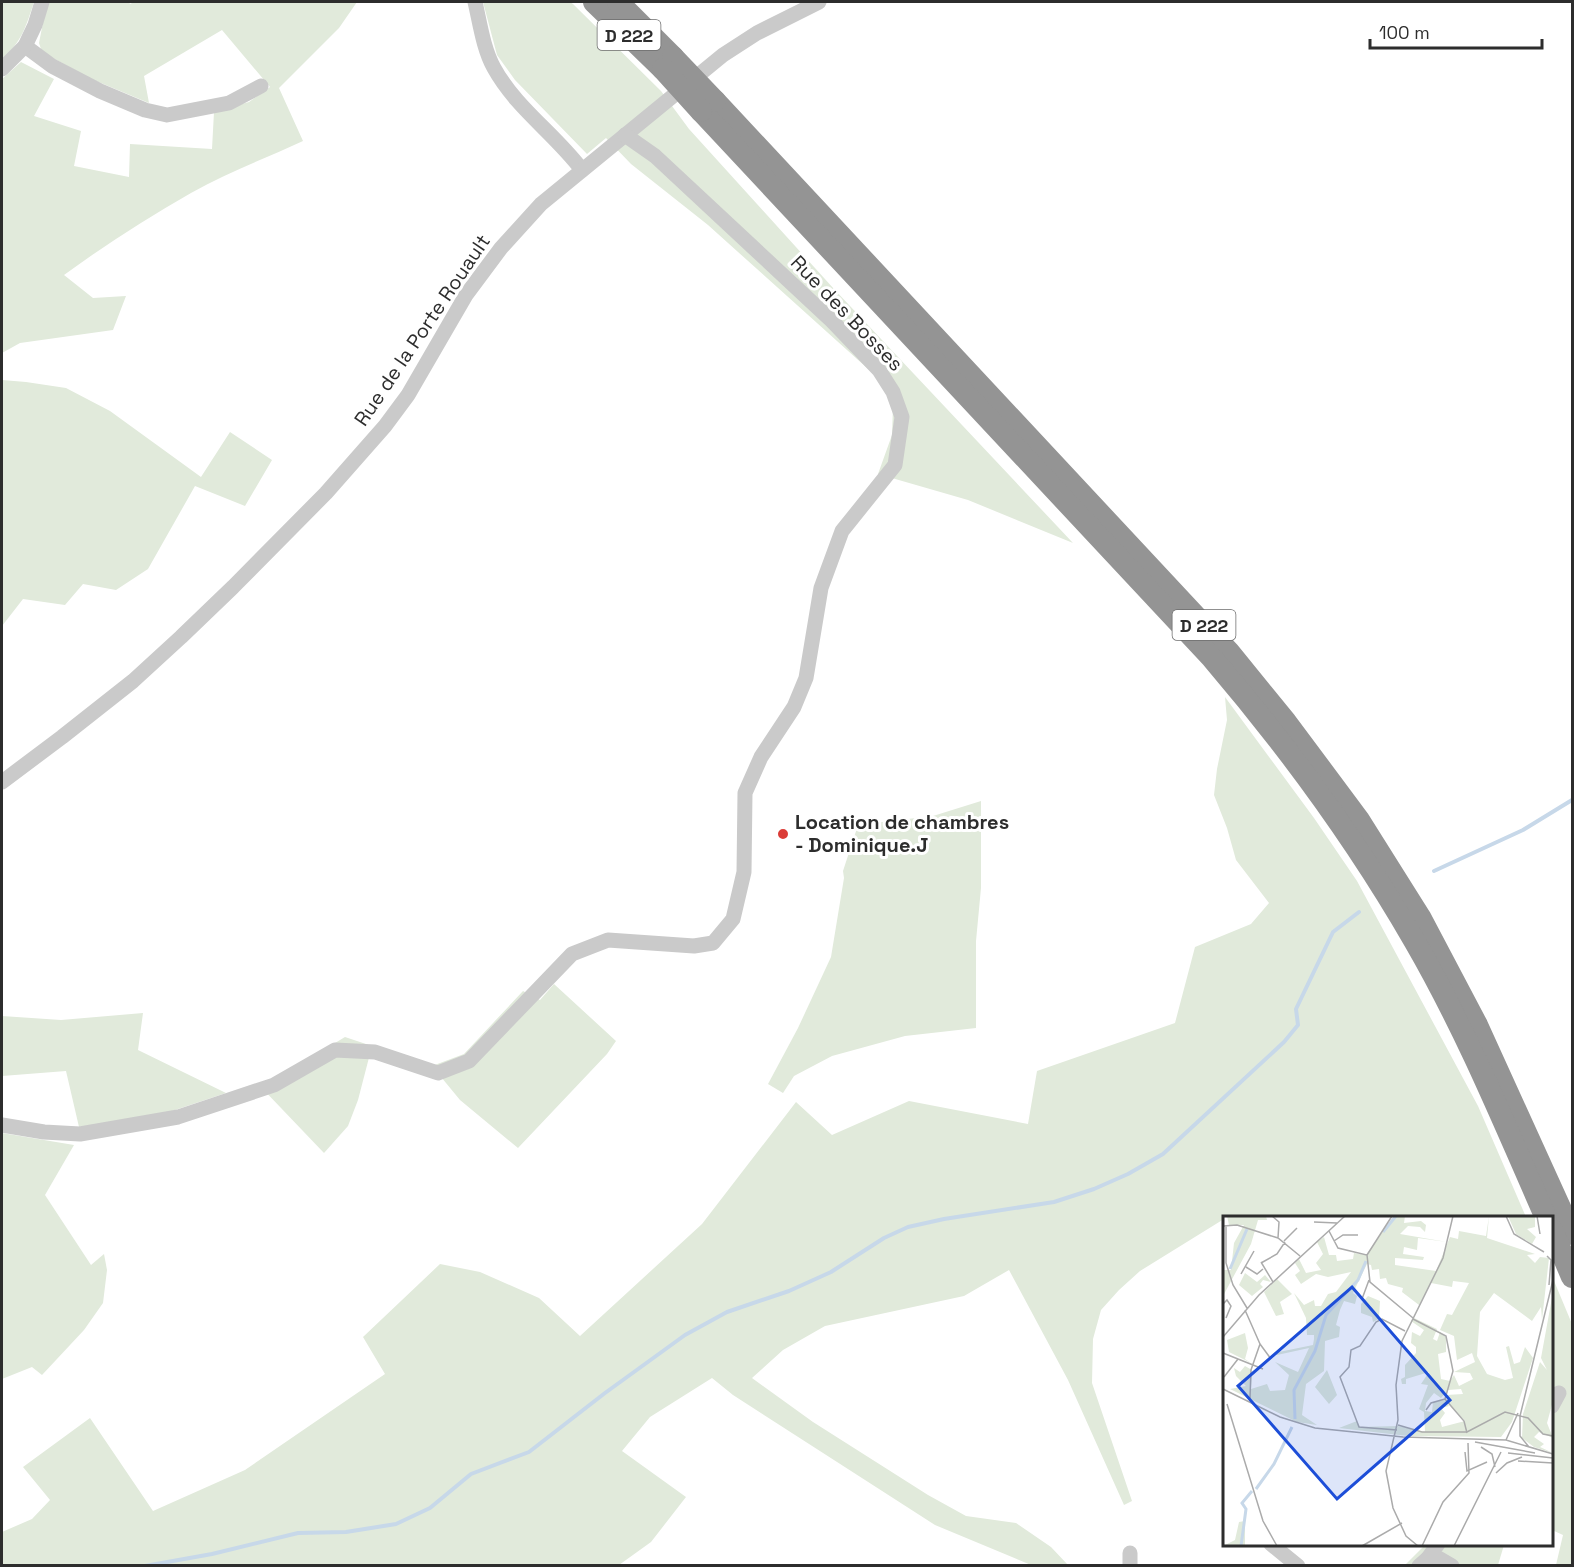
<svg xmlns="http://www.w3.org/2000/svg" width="1574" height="1567" viewBox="0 0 1574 1567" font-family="'Space Grotesk',sans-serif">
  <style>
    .green { fill: #e1eadb }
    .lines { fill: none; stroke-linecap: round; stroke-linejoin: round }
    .stream { stroke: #c7d8e9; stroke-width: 4 }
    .minor { stroke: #cacaca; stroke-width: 15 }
    .highway { stroke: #949494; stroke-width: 22 }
    .highway-bridge { stroke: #949494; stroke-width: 22 }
    .poi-dot { fill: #db3c37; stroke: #fff; stroke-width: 2 }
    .labels { text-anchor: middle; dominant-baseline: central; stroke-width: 6; stroke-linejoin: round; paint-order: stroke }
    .shield { fill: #fff; stroke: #6c6c6c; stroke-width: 1.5 }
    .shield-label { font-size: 18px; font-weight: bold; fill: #2d2d2d }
    .street-label { font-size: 20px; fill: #2d2d2d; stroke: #fff }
    .poi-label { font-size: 20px; font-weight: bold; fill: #2d2d2d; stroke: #fff; text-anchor: start }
    .inset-river { fill: none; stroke: #c7d8e9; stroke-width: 3 }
    .inset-road { fill: none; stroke: #ababab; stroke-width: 1.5 }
    .view { fill: #1d4ed8; fill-opacity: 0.15; stroke: #1d4ed8; stroke-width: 3 }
    .inset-edge { fill: none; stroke: #2d2d2d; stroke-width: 3 }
  </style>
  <rect width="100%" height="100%" fill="#fff"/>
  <!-- green -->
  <g class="green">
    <path d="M2,2h32c-8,24 -12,40 -32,57z"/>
    <path d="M47,2h80l4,2 1,-2h225l-18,26 -60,60 24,53c-37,17 -76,32 -112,52 -44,25 -86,52 -127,82l29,23 33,-2 -13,34 -93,13 -18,10v-274l19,-17 33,17 -20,37 47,15 -7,35 55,11 1,-33 82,5 2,-37 35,-10 21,-15 -48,-57 -78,46 5,27 -60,-25 -47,-26 -3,-9z"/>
    <polygon points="483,2 570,2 573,4 661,91 689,129 834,289 1073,543 968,500 878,474 892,435 893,406 877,377 708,225 631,164 606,138 587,154 515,80 497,55"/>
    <polygon points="2,380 26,382 66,388 110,411 201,477 230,432 272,460 245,506 195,486 148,569 116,590 83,584 65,605 23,599 2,626"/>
    <polygon points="1225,697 1314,818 1357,881 1478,1106 1526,1217 1236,1218 1232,1215 1224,1218 1224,1219 1140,1271 1119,1290 1101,1310 1093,1339 1092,1383 1132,1501 1124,1505 1068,1380 1009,1270 964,1296 825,1326 783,1350 752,1378 813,1422 928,1495 966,1516 1016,1523 1051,1547 1068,1565 1031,1565 935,1525 733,1395 712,1378 650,1417 622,1451 686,1497 651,1542 619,1565 2,1565 2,1532 32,1519 50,1500 23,1467 90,1418 153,1511 245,1470 385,1374 363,1337 440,1264 480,1272 539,1298 580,1336 702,1224 796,1102 832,1135 909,1101 1028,1124 1037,1071 1175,1023 1195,947 1251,924 1269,903 1236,860 1227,828 1214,795 1217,769 1227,720"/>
    <polygon points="981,801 981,888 976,941 976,1028 905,1036 832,1056 794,1076 783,1093 768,1084 798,1028 831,957 844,878 843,871 858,825 933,816"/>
    <polygon points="554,984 616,1041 607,1054 518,1148 460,1100 432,1066 464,1054 523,991 540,1000"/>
    <polygon points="143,1013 138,1050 226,1093 157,1116 79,1127 66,1071 2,1076 2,1016 61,1020"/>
    <polygon points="345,1037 372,1046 358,1100 348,1126 324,1153 260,1086 285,1073"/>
    <polygon points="2,1133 74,1145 45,1195 91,1265 104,1254 107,1270 103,1303 84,1330 42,1375 32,1367 2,1379"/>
    <polygon points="1552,1276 1572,1324 1572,1565 1556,1565 1563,1535 1552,1530"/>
    <polygon points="1425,1545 1504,1545 1498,1565 1404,1566"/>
  </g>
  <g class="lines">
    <!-- stream -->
    <g class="stream">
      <polyline points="1434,871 1523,830 1572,800"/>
      <polyline points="145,1566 212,1554 298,1533 346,1532 396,1524 430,1508 471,1474 529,1452 605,1393 685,1335 727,1312 789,1291 831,1272 884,1238 908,1227 944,1219 1054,1202 1094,1189 1128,1174 1163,1154 1284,1042 1298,1025 1296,1009 1333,932 1359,912"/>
    </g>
    <!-- minor -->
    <g class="minor">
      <path d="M475,2c5,21 8,46 19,66 22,40 61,66 88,102"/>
      <polyline points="25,46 52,66 100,91 145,110 167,115 229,103 261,86"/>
      <polyline points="2,69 25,46 35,25 42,2"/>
      <polyline points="2,782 62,737 133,681 181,637 233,587 326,493 385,426 408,395 466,295 501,248 541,204 723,55 757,33 819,2"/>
      <polyline points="2,1125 44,1132 80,1134 178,1117 274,1085 335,1050 375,1052 438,1073 469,1061 572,954 608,940 694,946 713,943 733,919 744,872 745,793 761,757 794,707 806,678 821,588 842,531 895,465 902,417 893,392 879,370 832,321 655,156 625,135"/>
      <polyline points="1552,1406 1559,1393"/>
      <polyline points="1271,1544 1298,1566"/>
      <polyline points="1428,1558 1440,1559 1452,1566"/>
      <polyline points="1130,1566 1130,1553"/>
      <polyline points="1419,1566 1428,1558 1438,1544"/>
    </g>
    <!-- highway -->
    <g class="highway">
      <polyline points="594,2 663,69"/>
      <polyline points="618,2 673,57"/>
      <polyline points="715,101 1229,652 1286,722 1359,820 1420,917 1477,1025 1572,1234"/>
      <path d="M701,111l511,547c76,89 145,183 203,284 51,88 90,183 131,276"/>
      <polyline points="1552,1230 1572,1277"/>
    </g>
    <!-- highway-bridge -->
    <g class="highway-bridge">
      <polyline points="673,57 715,101"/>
      <polyline points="663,69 701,111"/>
    </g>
  </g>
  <!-- markers -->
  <circle class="poi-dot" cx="783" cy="834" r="6"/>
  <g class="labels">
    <!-- shield labels -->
    <g class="shield">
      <rect x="597.5" y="20" width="63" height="30" rx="4.5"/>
      <rect x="1172.5" y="610" width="63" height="30" rx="4.5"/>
    </g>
    <g class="shield-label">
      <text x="629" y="35">D 222</text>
      <text x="1204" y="625">D 222</text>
    </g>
    <!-- street labels -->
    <g class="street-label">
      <text transform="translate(847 313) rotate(46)">Rue des Bosses</text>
      <text transform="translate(422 330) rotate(-56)">Rue de la Porte Rouault</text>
    </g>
    <!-- poi labels -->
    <g class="poi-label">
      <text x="795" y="822">Location de chambres<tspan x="795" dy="23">- Dominique.J</tspan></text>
    </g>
  </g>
  <!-- overview -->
  <g transform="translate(1223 1216)">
    <rect width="330" height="330" fill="#fff"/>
    <path d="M4,0h39l1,4h-9l-7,24 -28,52v-26h8l3,-27 10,-18h-15zM171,0h11l-1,7 17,-2 5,4 -1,7 -5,-5 -12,-1 -8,8 47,8 -29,-4 -1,12 -13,-3 -1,7 21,3 -1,3 -28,-2v7l41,6 14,-34 8,2 1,-8 27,5 3,-20 -2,22 48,16 -8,1 8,8 5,-6 9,1 -7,62 -1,-13 -9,14 -38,-28 -14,19 -3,44 10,18 18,6 8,-2 -7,-31 3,-1 5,18 6,-2 5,-15 8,11 -21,64 -11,15 -93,-1 -69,-8 18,-7 3,6 38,-1 27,6 -1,-20 -5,-3 9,-24 -7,-1 8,-12 -23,7v5h-4l-1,-5 4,-2v-12l11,-12v-6l-5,-4 1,-11 8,4 4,-6 -13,-9 3,-3 23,11 -4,10 4,2 3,-9 6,5v15l-8,2 3,25 9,2 4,-6 5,11 14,-7 -3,-6 -16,-1 21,-10 -3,-9 -15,7 -3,-24 -14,-6 7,-16 5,1 17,-32 -16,-2 -1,6 -21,-4 -12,22 -17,-13 1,-4 -15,-4 -2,-6 -6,1 -1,-10 -7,1 -1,-5 -4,-1 -14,29 4,3 -2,8 -11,-3 -4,9 -4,15 4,2 -1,10 -14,4 -1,30 -18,13 -4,31 15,10 -20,-3 -67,-33 16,-3 -10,-10 -2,-8 6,4 5,-6 7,4 -1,19 16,-5 3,7 15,-1 4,-15 -14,-13 23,10 11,-24 -32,7 -3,-2 39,-8 1,-6v-4h-7l-1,-17 -12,-25 10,12 10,-5 1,6h6l7,-12 8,-2 15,-20 -23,5 -12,-3 -15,10 -6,-9 5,-4 -5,-8 4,-4 7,14 15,-3 -5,-7 7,-9 -6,-12 7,-5 5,18h7l1,6 16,-2 1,-6 12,2zM238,173l2,5 -17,1 2,8 17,18 -23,6 -2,-7 5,-7 -4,-5 8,-2 -4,-6 -12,2 -1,10 -7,-1 1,-8 8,-10 7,5 7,-8zM285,0h27v11l-8,2 9,8 -4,7 -16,-10zM22,57l12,9 8,-7 6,7 -8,-2 -3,4 3,3 -11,9 -13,-11zM54,63l15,15 -12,8 4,12 -8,2 -12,-24zM330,76v109l-6,22 6,15 -14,-6 -5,5 10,7 -4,3 13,6 -19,-6 -12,-9 1,-24 17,-52 7,8 -6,-12zM145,80l12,5 -1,18 -6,3 -1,-5 -11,-4v-9zM22,117l3,15 -3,11 6,4 -22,-11 -2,-12zM104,154l10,25 -8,9 -14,-17zM22,305v25h-22l12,-6 4,-18z" fill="#e1eadb" fill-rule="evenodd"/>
    <path class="inset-river" d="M160,16l13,-16M7,53l17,-40M72,203l-1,-29 21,-39 11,-36 32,-35 8,-19M33,273l18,-25 18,-37M18,330l5,-37 -4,-6 10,-12"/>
    <path class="inset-road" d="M49,0l7,6 -1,16M283,0l8,18 30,18M314,0l3,18M91,6l23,1M3,9v38l7,22 14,23M0,10l14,-1 41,13 22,18M106,15l9,17 29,7 3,27 43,36M61,25l13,-13M111,25l9,-6h15M144,39l25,-39M324,40l4,4 -2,25M38,46l12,20M38,47l16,-9 8,-12M23,51l11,7 6,-5M18,58l13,-23M139,83l7,-19M0,88l4,-4 4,6 -5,12M22,94l15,34 -9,26 -1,28M190,103l33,17 7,35 -8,28 19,22 3,12M0,121l36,-42 86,-79M37,128l11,15M0,137l40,16M1,161l14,-18M0,173l57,28 35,11 88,9 103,3 47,14M4,188l36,117 14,25M203,194l5,-7 14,-4M175,209l24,7h45l38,-20 23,6 15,16 10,2M174,214l-38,-3 -19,-50 9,-10 2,-17 9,-4 16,-24 6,-3 23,12M283,224l12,-27M252,226l60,11M258,231l11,7 3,13M306,231l-9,-11v-20l33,-136M242,236l2,19 20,-9M285,237l45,5M295,245l35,2M273,257l11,-10 15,-6M139,330l40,-23M195,330l-12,-10 -13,-28 -7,-37 12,-51 -2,-35 6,-44 41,-83 10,-42M199,330l21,-44 26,-29 -1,-30M231,330l47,-94"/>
    <path class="view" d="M129,71l98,113 -113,99 -99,-113z"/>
    <rect width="330" height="330" class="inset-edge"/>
  </g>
  <!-- border -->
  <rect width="1574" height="1567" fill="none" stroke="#2d2d2d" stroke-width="6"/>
  <!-- scale -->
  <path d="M1370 39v9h172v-9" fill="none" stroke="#2d2d2d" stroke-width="3"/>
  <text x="1379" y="39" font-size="18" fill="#2d2d2d" stroke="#ffffff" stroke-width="4.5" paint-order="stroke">100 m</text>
</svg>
